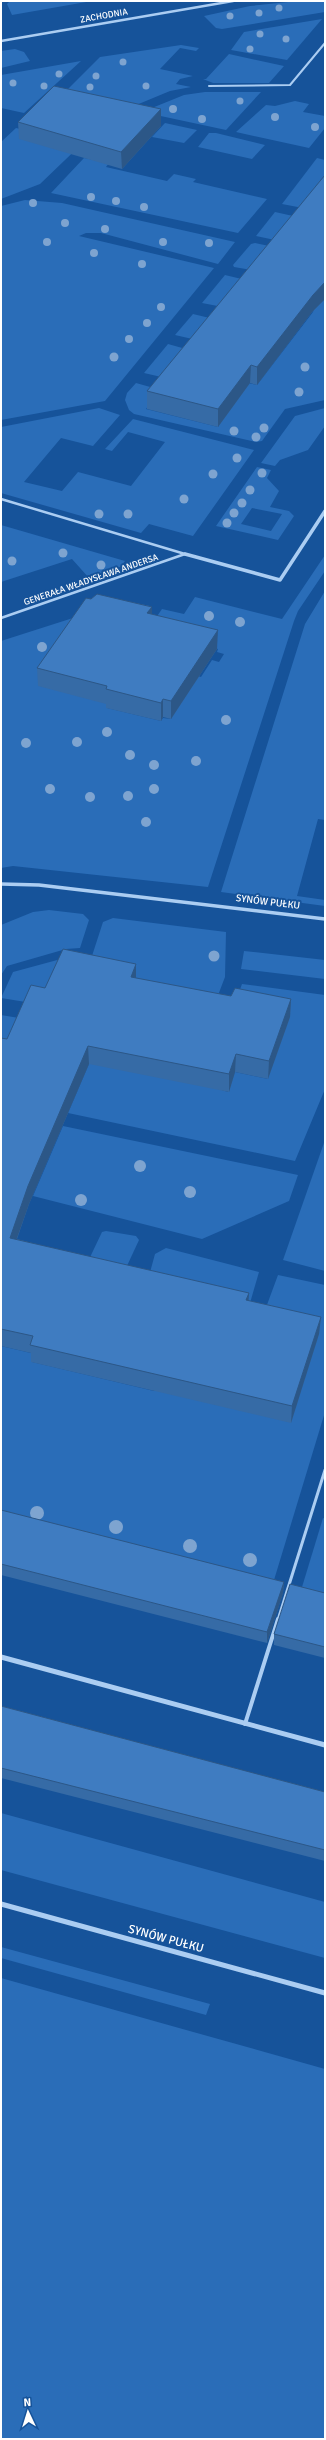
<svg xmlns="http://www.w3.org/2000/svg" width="326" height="2440" viewBox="0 0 326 2440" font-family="Signika,sans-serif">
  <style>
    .green { fill: #2a6db8; fill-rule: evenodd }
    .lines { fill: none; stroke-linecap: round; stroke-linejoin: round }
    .lane-far3 { stroke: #abcdf2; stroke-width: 2 }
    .lane-far2 { stroke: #abcdf2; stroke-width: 2.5 }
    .lane-far1 { stroke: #abcdf2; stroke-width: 3 }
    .lane { stroke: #abcdf2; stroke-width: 4 }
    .street-far2 { stroke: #abcdf2; stroke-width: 2.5 }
    .street-far1 { stroke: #abcdf2; stroke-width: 3.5 }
    .street { stroke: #abcdf2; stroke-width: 5 }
    .tree { fill: #7ea4d0 }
    .wall { fill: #366ba6 }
    .shaded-wall { fill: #2c5787 }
    .building { fill: #3f7cc1; stroke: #2c5787 }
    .labels { text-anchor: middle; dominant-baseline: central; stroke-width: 4; stroke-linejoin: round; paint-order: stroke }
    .far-street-label { font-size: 9px; fill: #fff; stroke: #16539a }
    .street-label { font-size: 10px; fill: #fff; stroke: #16539a }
    .near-street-label { font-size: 12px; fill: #fff; stroke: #16539a }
  </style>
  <rect width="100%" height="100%" fill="#16539a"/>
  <!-- green -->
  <g class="green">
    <polygon points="10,1 92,1 12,15 7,4"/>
    <polygon points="298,1 325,1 325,12 222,29 216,28 204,16 250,6"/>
    <polygon points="322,19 287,60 231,50 244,32"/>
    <polygon points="181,45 199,48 196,51 180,48 160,69 193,76 180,79 176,84 191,87 170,91 129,108 63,94 100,57"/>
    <polygon points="15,49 24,52 30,61 1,68 1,51"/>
    <polygon points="229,54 284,66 269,83 213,83 203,79 206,79"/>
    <polygon points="81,61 24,113 1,108 1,75"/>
    <polygon points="205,92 261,92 226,130 142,112 184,95"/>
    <polygon points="295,101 309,104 303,112 325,116 325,128 309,148 236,132 266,105 275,106"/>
    <polygon points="115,112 40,184 1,199 1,142 16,128 59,138"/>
    <polygon points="165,123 197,130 184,143 152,137"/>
    <polygon points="209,133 216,133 265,145 252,159 198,147"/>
    <polygon points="84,158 109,163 106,167 167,181 174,174 196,179 193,182 267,199 238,233 51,193"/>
    <polygon points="317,158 325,160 325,192 308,209 282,204"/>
    <polygon points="25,200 62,203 235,242 218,264 101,233 86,233 79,236 214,268 105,401 1,420 1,206"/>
    <polygon points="275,212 325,223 308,247 256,236"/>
    <polygon points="255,243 325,258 258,271 234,267 233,265 251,244"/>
    <polygon points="225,275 250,281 228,308 202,303"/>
    <polygon points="325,279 325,400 285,409 262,441 256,442 134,414 129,410 125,400 127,393 136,383 161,390 146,409 218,427 243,382 257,385 313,312"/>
    <polygon points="193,314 218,320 201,341 175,335"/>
    <polygon points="168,344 193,351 170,379 144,373"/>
    <polygon points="99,408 120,415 93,446 61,438 24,482 62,491 78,472 131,486 165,442 128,432 112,451 105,449 133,419 254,450 193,536 149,524 141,533 1,493 1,427"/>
    <polygon points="325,408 325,426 308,450 280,460 275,466 261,463 295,416"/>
    <path d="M257,467l14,3 -4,8 12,13 -9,16 19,4 5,5 -16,24 -62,-14zM252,508l30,6 -11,17 -30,-7z"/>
    <polygon points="1,525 125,561 120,567 89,578 72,559 1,582"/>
    <polygon points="325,555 325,571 298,611 294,621 208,887 13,866 1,868 1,641 101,609 131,602 150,606 139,622 40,686 112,700 107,708 161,721 163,718 171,719 191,674 201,677 212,660 219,662 224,654 217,652 218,649 147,631 162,609 184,614 195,597 282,619"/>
    <polygon points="325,591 325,820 318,819 297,896 325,900 325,906 221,892 305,624"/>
    <polygon points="49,910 83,914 89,920 80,948 66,949 7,966 1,975 1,925 33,912"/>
    <polygon points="113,918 226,932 225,977 212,1011 32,1003 1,998 13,972 72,956 91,959 103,922"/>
    <polygon points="244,951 325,960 325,979 241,969"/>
    <polygon points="242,984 325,995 325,1089 295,1161 68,1113 95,1050 228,1092 235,1072 268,1079 234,1006"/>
    <polygon points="1,1015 25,1019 1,1056"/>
    <polygon points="63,1126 298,1175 289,1201 202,1239 33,1196"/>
    <polygon points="325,1140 325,1271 283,1260"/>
    <polygon points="106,1231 136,1236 139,1240 120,1281 83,1272 102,1232"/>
    <polygon points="166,1248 259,1272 248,1310 146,1287 155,1254"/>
    <polygon points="278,1275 325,1285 325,1412 271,1590 1,1522 1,1346 35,1354 32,1362 154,1391 261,1321"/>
    <polygon points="323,1518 325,1519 325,1604 299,1597"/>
    <polygon points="1,1813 325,1902 325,1958 1,1870"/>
    <polygon points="1,1947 210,2004 206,2015 1,1958"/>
    <polygon points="1,1978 325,2069 325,2439 1,2439"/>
  </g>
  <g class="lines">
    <!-- lane-far3 -->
    <polyline class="lane-far3" points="209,86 290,85 325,43"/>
    <!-- lane-far2 -->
    <g class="lane-far2">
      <polyline points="1,499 185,554"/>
      <polyline points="1,618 185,554"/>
    </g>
    <!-- lane-far1 -->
    <polyline class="lane-far1" points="278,1620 325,1470"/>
    <!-- lane -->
    <polyline class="lane" points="245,1724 278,1619"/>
    <!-- street-far2 -->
    <polyline class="street-far2" points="1,41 233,1"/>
    <!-- street-far1 -->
    <g class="street-far1">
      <polyline points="185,554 280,580 325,511"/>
      <polyline points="1,884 39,885 325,919"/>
    </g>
    <!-- street -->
    <g class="street">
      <polyline points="1,1657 325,1745"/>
      <polyline points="1,1904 325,1993"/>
    </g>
  </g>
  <!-- trees -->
  <g class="tree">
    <circle cx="279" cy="8" r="3.5"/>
    <circle cx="259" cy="13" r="3.5"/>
    <circle cx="230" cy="16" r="3.5"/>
    <circle cx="260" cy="34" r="3.5"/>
    <circle cx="286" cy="39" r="3.5"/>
    <circle cx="250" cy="49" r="3.5"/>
    <circle cx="123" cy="62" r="3.5"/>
    <circle cx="59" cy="74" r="3.5"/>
    <circle cx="96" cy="76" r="3.5"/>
    <circle cx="13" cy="83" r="3.5"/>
    <circle cx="44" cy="86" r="3.5"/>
    <circle cx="146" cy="86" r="3.5"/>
    <circle cx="90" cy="87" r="3.5"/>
    <circle cx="240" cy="101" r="3.5"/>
    <circle cx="173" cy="109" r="4"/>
    <circle cx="275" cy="117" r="4"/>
    <circle cx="202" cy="119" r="4"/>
    <circle cx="315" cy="127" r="4"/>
    <circle cx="91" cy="197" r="4"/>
    <circle cx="116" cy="201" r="4"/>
    <circle cx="33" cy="203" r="4"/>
    <circle cx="144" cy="207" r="4"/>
    <circle cx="65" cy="223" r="4"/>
    <circle cx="105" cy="229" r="4"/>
    <circle cx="47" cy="242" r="4"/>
    <circle cx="163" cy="242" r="4"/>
    <circle cx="209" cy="243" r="4"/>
    <circle cx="94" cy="253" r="4"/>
    <circle cx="142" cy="264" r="4"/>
    <circle cx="161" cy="307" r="4"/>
    <circle cx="147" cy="323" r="4"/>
    <circle cx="129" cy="339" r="4"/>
    <circle cx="114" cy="357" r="4.5"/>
    <circle cx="305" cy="367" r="4.5"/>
    <circle cx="299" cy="392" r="4.5"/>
    <circle cx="264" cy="428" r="4.5"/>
    <circle cx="234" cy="431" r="4.5"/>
    <circle cx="256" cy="437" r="4.5"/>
    <circle cx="237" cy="458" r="4.5"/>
    <circle cx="262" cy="473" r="4.5"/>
    <circle cx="213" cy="474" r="4.5"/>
    <circle cx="250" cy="490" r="4.5"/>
    <circle cx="184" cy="499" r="4.5"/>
    <circle cx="242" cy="503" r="4.5"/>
    <circle cx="234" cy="513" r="4.5"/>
    <circle cx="99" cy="514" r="4.5"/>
    <circle cx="128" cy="514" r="4.5"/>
    <circle cx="227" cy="523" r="4.5"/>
    <circle cx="63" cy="553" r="4.5"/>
    <circle cx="12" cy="561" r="4.5"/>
    <circle cx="101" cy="565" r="4.5"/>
    <circle cx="209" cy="616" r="5"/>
    <circle cx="240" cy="622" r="5"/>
    <circle cx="42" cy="647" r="5"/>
    <circle cx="226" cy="720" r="5"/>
    <circle cx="107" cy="732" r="5"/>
    <circle cx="77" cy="742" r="5"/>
    <circle cx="26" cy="743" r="5"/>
    <circle cx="130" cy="755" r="5"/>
    <circle cx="196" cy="761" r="5"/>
    <circle cx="154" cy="765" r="5"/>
    <circle cx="50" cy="789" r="5"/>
    <circle cx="154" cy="789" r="5"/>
    <circle cx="128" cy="796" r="5"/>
    <circle cx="90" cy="797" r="5"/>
    <circle cx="146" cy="822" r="5"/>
    <circle cx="214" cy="956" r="5.5"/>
    <circle cx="140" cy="1166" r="6"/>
    <circle cx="190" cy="1192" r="6"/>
    <circle cx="81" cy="1200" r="6"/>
    <circle cx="37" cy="1513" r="7"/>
    <circle cx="116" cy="1527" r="7"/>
    <circle cx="190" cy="1546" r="7"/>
    <circle cx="250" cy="1560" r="7"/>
  </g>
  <!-- wall -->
  <g class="wall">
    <polygon points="161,109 161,126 122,169 19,139 18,122"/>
    <polygon points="325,175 325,299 312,312 257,385 250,383 218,427 147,409 147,391"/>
    <polygon points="91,599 152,614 217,649 171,719 163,717 161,721 106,708 106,704 38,686 37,668"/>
    <polygon points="136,978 231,996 291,999 290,1017 268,1079 235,1072 229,1092 89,1064 29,1204 17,1239 249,1301 321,1317 319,1334 291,1423 31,1362 31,1353 1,1346 1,1038 7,1039 45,988"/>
    <polygon points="1,1510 284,1582 283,1593 267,1643 1,1575"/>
    <polygon points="325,1593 325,1658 274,1645 274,1634"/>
    <polygon points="1,1706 325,1792 325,1861 1,1778"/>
  </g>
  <!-- shaded-wall -->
  <g class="shaded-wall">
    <polygon points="161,109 161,126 122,169 121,152"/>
    <polygon points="325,282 325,299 312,312 257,385 257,367 313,295"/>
    <polygon points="251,365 250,383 218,427 218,409"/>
    <polygon points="152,607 152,625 147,613"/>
    <polygon points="218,630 217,649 171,719 171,701"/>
    <polygon points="163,699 163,717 161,721 161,703"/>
    <polygon points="136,964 136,982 131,977"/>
    <polygon points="291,999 290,1017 268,1079 269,1061"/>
    <polygon points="88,1046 89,1064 29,1204 11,1255 10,1238 28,1186"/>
    <polygon points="236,1054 235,1072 229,1092 229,1074"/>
    <polygon points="249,1293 248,1310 246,1300"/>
    <polygon points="321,1317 319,1334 291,1423 292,1406"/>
    <polygon points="284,1582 283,1593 267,1643 267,1632"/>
  </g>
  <!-- building -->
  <g class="building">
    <polygon points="54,86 161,109 121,152 18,122"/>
    <polygon points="325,175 325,282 313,295 257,367 251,365 218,409 147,391"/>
    <polygon points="97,594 152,607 147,613 218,630 171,701 163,699 161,703 106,689 107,686 37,668 86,598 91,599"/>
    <polygon points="63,949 136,964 131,977 231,996 235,988 291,999 269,1061 236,1054 229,1074 88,1046 28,1186 10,1238 249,1293 246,1300 321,1317 292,1406 30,1345 33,1336 1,1329 1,1038 7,1039 31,985 45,988"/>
    <polygon points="1,1510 284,1582 267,1632 1,1564"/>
    <polygon points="290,1584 325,1593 325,1647 274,1634"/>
    <polygon points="1,1706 325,1792 325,1850 1,1768"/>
  </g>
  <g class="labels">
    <!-- far-street labels -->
    <g class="far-street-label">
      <text transform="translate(104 16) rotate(-10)">ZACHODNIA</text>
      <text transform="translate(91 580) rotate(-19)">GENERAŁA WŁADYSŁAWA ANDERSA</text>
    </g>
    <!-- street labels -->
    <g class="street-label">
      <text transform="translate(268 902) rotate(7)">SYNÓW PUŁKU</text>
    </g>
    <!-- near-street labels -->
    <g class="near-street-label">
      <text transform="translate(166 1939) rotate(15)">SYNÓW PUŁKU</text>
    </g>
  </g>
  <!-- border -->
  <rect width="326" height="2440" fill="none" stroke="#ffffff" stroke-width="4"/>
  <!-- north arrow -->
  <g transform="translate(28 2412) rotate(356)" stroke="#16539a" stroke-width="3" paint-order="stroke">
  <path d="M0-3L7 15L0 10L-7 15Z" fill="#ffffff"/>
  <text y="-6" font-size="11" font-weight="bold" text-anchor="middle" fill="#ffffff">N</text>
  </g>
</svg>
